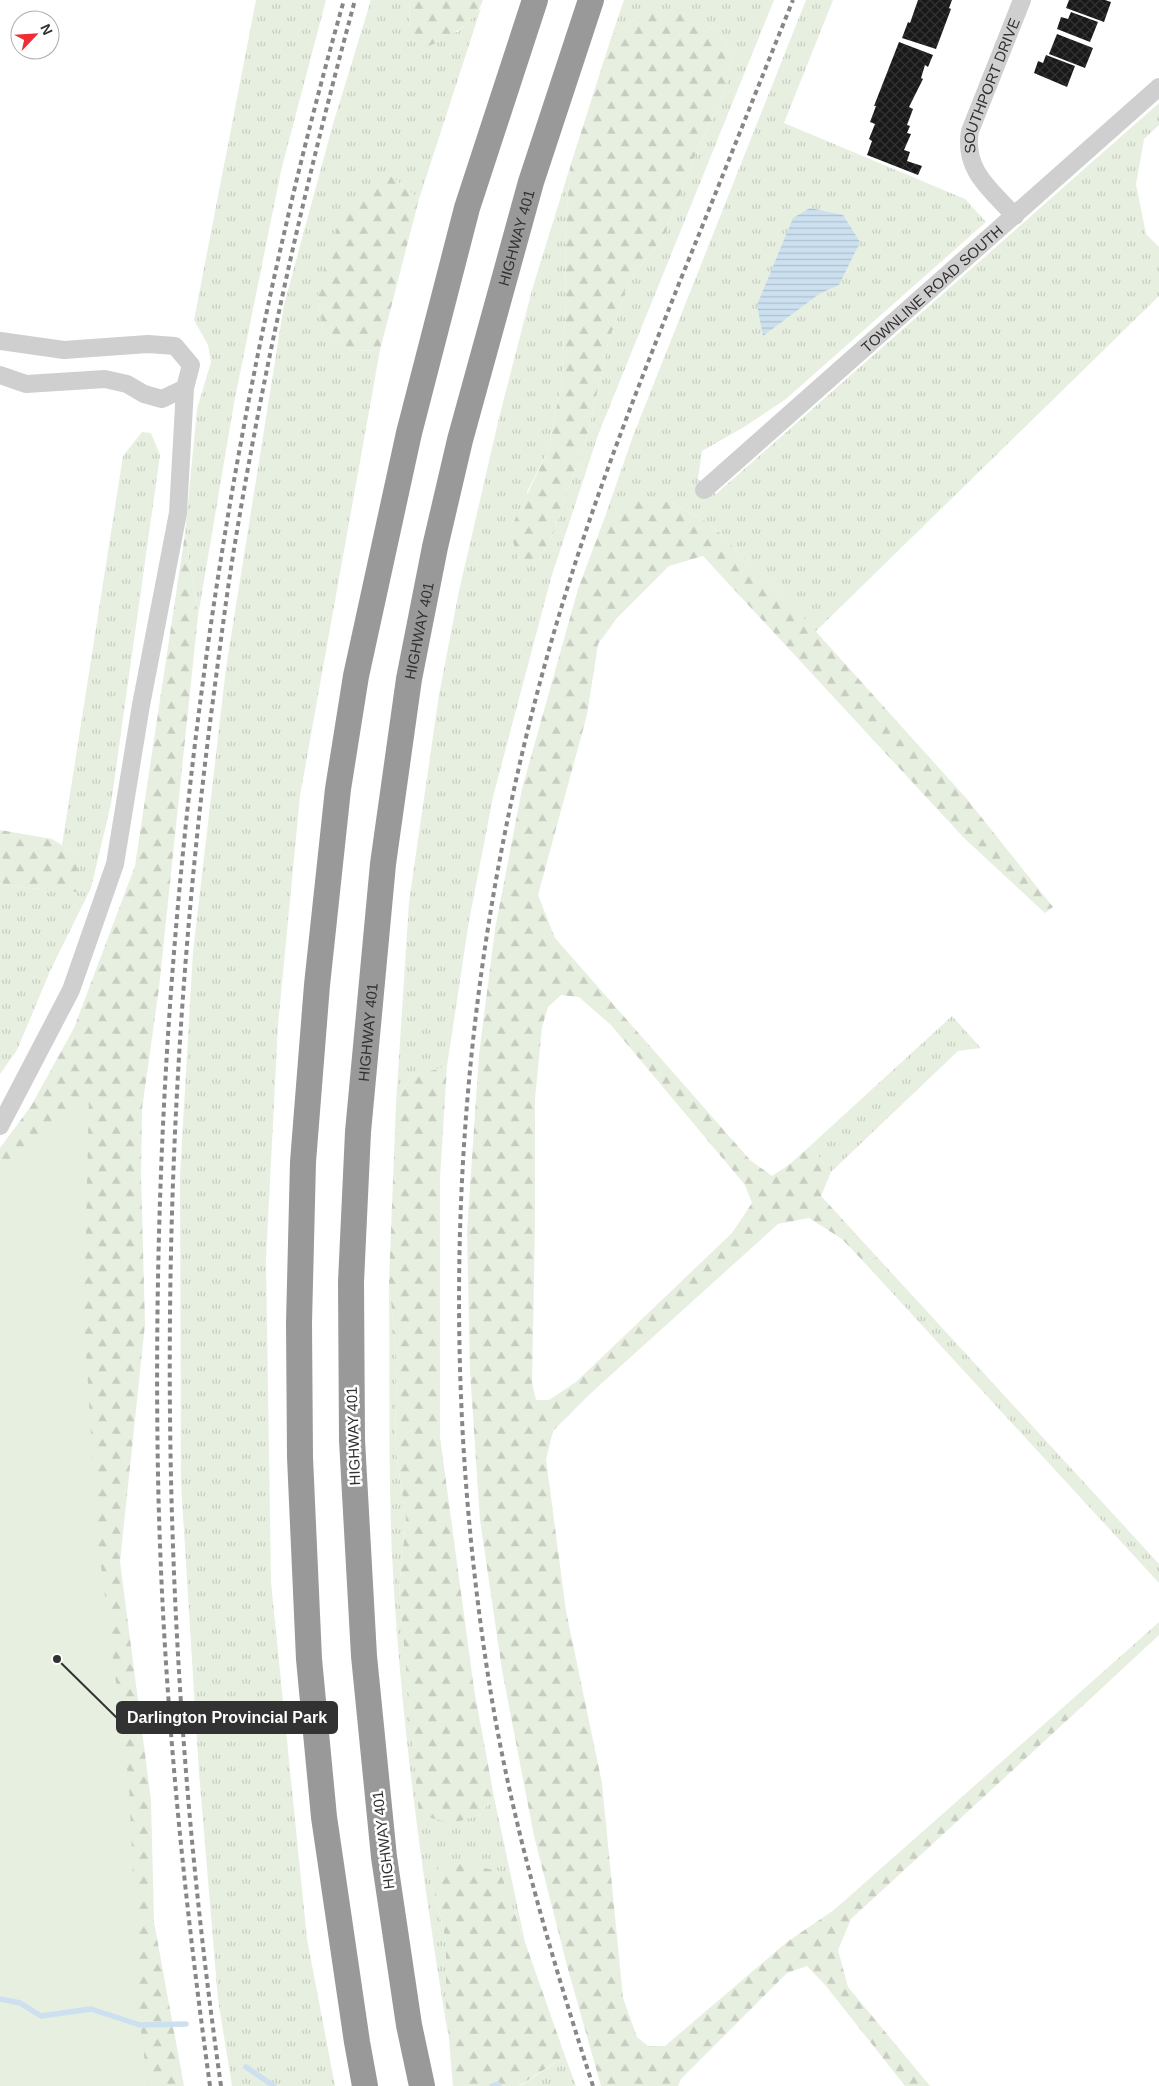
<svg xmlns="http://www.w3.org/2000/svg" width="1159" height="2086" viewBox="0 0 1159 2086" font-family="Arial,sans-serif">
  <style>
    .grass { fill: url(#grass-tufts) }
    .forest { fill: url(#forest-firs); fill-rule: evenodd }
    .green { fill: #e7efe0 }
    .water { fill: url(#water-rules) }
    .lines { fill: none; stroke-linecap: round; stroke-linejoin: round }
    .stream { stroke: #cce0ef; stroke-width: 5.5 }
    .building { fill: url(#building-cross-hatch) }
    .minor { stroke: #cfcfcf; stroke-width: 18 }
    .highway { stroke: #999; stroke-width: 26 }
    .rail { stroke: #878787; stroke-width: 4; stroke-dasharray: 5 4; stroke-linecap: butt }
    .labels { text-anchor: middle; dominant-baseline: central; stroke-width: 5; stroke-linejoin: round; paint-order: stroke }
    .street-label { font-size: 15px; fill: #323232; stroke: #fff }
    .leader { fill: none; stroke: #323232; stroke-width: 2 }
    .callout-dot { fill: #323232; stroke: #fff; stroke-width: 2 }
    .callout { fill: #323232; stroke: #323232; stroke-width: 2 }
    .callout-label { font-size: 16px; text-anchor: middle; font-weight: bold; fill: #fff }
  </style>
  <defs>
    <pattern id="grass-tufts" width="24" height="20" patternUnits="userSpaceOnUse" patternTransform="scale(1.25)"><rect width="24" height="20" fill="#e7efe0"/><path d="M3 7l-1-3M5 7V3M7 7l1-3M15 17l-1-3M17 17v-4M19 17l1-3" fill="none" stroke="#c7cdc1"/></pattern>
    <pattern id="forest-firs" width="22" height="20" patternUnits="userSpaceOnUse" patternTransform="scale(1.25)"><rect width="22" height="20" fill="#e7efe0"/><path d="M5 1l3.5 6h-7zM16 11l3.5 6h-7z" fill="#c7cdc1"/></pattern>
    <pattern id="water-rules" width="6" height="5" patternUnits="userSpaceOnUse" patternTransform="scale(1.25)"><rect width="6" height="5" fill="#cce0ef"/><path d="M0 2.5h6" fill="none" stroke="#b0c1cd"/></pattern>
    <pattern id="building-cross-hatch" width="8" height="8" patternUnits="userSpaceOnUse" patternTransform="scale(1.25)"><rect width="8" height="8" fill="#191919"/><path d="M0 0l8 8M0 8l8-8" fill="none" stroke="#323232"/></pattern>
  </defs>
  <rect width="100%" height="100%" fill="#fff"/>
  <!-- grass -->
  <g class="grass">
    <polygon points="256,0 326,0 281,171 234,403 198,616 185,534 197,409 211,362 208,345 194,320"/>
    <polygon points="371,0 410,0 409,34 458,32 481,8 419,199 391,176 318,295 323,328 351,351 380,350 300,796 278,1025 266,1259 271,1582 307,1939 335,2086 232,2086 218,1999 199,1772 181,1483 180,1175 193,952 226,668 284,305 333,124"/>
    <polygon points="624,0 774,0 598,435 551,578 493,797 469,921 447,1066 410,1077 396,1104 409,902 439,695 459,591 499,418 532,290 570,167 565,241 566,304 561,386 548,451 527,492 534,567 551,539 587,437 608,344 628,282 664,236 694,158 723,95 733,58 726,40 705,24 642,14 612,35"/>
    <polygon points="806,0 833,0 784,123 965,199 986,222 786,399 744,427 702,451 698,479 716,494 1159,103 1159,125 1144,139 1136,184 1146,234 1159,247 1159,296 815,632 783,595 709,523 670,502 606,514 633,436"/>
    <polygon points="142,432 151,433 160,455 111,804 91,888 51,969 17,1050 0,1074 0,883 27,888 76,891 78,855 62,845 123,456"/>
    <polygon points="952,1016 981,1048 958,1051 831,1172 810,1146"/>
    <polygon points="877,1257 1159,1564 1159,1583 862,1260"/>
    <path d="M389,1281l8,80 -2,84 11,74 -7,69 10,97 69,131 16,-19 31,145 -10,-30 -82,-26 13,55 2,94c-26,-159 -48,-319 -56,-480 -4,-91 -2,-183 -3,-274z"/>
    <polygon points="1159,1622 1159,1635 1075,1713 1068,1703"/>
    <polygon points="565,2056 576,2086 519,2086 522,2085"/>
  </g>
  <!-- forest -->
  <g class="forest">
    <path d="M410,0h73c-8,25 -35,37 -56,47l-18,-13z"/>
    <polygon points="674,10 705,24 726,40 733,58 723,95 694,158 664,236 628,282 608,344 587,437 551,539 534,567 518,560 510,530 548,451 561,386 566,304 565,241 570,167 612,35 642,14"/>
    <polygon points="391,176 419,199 380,350 351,351 323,328 318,295 338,226 364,190"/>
    <path d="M633,501l37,1 39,21 74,72 183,203 87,109 -8,6 -81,-75 -261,-282 -34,10 -52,52 -19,26 -11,71 -49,180 17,43 195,222 22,16 18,-12 20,-18 21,26 -10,24 56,61 -15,3 -20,-21 -33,-21 -31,6 -187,169 -38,38 -7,28 20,152 36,172 21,215 14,39 11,9h17l122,-104 47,-32 234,-207 7,10 -224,206 -13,31 10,37 82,99h-25l-79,-100 -19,-20 -20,7 -106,106 -3,7h-77l-35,-124 -32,-126 -32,-166 -22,-150 -10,-149 -3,-140 12,-176 16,-126 27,-140 56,-200 28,-75zM561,995l18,2 32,28 134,160 7,18 -20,30 -156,149 -27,18h-13l-4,-17 3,-160v-124l7,-72 6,-20z"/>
    <polygon points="185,534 198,616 159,988 142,1109 141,1175 145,1324 120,1562 151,1800 154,1922 184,2086 0,2086 0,1148 31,1106 74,1028 135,866"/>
    <polygon points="0,830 52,839 78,855 77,892 27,888 0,883"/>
    <polygon points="447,1066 440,1177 440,1437 474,1689 494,1797 478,1816 452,1823 419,1815 399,1588 406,1519 395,1445 397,1361 389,1281 396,1104 410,1077"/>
    <polygon points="463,1864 500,1871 565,2056 519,2086 453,2086 446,2005 446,1941 433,1886 439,1866"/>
  </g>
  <!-- green -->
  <polygon class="green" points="89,1095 84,1318 97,1534 129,1784 139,2015 148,2086 0,2086 0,1175"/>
  <!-- water -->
  <polygon class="water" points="810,208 843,215 860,242 839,285 819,294 763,336 757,305 793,218"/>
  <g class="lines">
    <!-- stream -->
    <g class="stream">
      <polyline points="0,1999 20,2003 41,2016 91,2009 140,2025 186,2024"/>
      <polyline points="246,2067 274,2086"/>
      <polyline points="492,2086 498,2084 499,2086"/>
    </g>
  </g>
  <!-- building -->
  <g class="building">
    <polygon points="918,0 952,0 949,8 951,9 936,49 902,38 908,22 910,23"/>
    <polygon points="1069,0 1105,0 1111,2 1104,22 1066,8"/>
    <polygon points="1071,12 1098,22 1090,42 1057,29 1061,17 1068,19"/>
    <polygon points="1057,34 1093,48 1085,68 1049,54"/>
    <polygon points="899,42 933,55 928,67 925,65 921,78 923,79 909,107 913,109 907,125 910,126 907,133 911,134 904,150 910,152 907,161 922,166 918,175 867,155 872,141 869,139 875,124 870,122 876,106 874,106"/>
    <polygon points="1046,55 1075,66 1067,87 1034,73 1038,61 1043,63"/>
  </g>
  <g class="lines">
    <!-- minor -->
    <g class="minor">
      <path id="s1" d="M1015,216c-24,-26 -52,-46 -45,-85l52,-131"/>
      <polyline points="0,341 64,350 148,344 175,346 191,365 185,388 178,513 141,705 115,864 71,990 0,1126"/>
      <polyline points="0,375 26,384 105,379 127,384 144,394 162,399 185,388"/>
      <path id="s2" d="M704,490l455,-403"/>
    </g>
    <!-- highway -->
    <g class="highway">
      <polyline points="365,2086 357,2042 324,1817 309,1659 300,1457 299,1323 303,1162 317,985 338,789 356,676 409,433 467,208 535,0"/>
      <path id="s3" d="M422,2086l-13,-61 -25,-168 -20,-201 -12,-216 -1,-158 7,-150 25,-268 26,-185 26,-132 25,-107 71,-258 60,-182"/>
    </g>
    <!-- rail -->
    <g class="rail">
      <path d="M210,2086c-28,-203 -48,-407 -52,-611 -9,-497 50,-997 186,-1475"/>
      <path d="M221,2086c-65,-455 -68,-915 -10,-1371 8,-59 15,-119 25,-178 30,-181 71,-360 119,-537"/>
      <path d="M593,2086c-42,-130 -81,-262 -103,-398 -59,-370 -34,-745 78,-1102 32,-103 72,-204 112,-305 38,-93 75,-187 113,-281"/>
    </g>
  </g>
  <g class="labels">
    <!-- street labels -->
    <g class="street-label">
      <text stroke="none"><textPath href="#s1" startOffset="150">SOUTHPORT DRIVE</textPath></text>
      <text stroke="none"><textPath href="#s3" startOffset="1869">HIGHWAY 401</textPath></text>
      <text stroke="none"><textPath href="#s2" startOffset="304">TOWNLINE ROAD SOUTH</textPath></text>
      <text stroke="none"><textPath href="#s3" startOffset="1464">HIGHWAY 401</textPath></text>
      <text stroke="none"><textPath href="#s3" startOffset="1059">HIGHWAY 401</textPath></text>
      <text transform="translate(353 1436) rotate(-92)">HIGHWAY 401</text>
      <text transform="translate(383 1840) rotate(-97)">HIGHWAY 401</text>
    </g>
  </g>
  <!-- callouts -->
  <path class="leader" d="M57 1659L117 1718"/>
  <circle class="callout-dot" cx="57" cy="1659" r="5"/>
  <rect class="callout" x="117" y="1702" width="220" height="31" rx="5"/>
  <g class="callout-label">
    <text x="227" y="1723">Darlington Provincial Park</text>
  </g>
  <!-- north arrow -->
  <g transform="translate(35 35) rotate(65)"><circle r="24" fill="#ffffff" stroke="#adadad"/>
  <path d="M0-4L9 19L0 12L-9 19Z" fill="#f02d34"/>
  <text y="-8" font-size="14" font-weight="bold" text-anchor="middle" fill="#323232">N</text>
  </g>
</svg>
